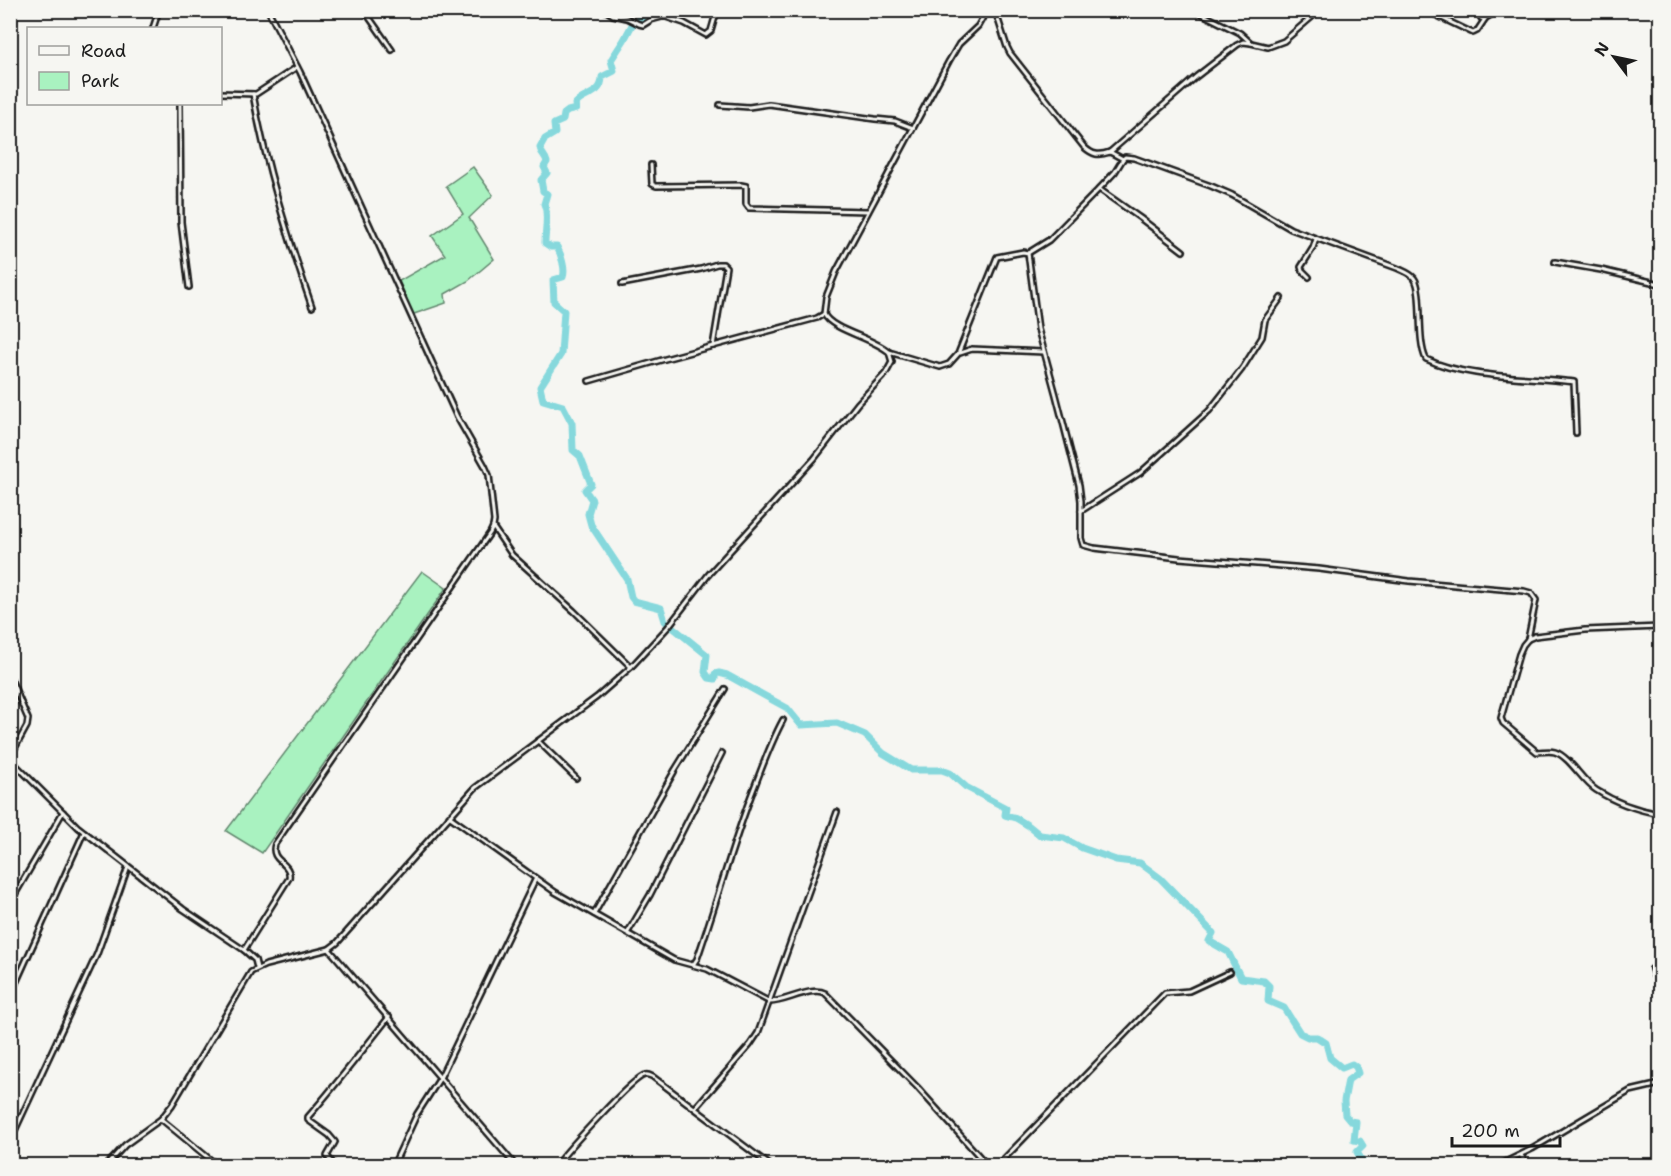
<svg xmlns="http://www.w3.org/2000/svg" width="1671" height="1176" viewBox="0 0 1671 1176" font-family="'Shantell Sans',sans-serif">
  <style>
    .green { fill: #a9f2c0; stroke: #62876e; stroke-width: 1.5 }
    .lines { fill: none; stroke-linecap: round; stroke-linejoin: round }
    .river { stroke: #86d8dc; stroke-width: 7 }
    .street-casing { stroke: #1c1c1c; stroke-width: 8 }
    .street { stroke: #f6f6f2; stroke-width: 3 }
  </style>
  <rect width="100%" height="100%" fill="#f6f6f2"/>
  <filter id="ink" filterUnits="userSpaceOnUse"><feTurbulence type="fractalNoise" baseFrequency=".0167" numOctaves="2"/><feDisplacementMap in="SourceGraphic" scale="12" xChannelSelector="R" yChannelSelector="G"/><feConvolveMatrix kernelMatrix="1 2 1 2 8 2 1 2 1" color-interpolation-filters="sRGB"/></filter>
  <g filter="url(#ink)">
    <!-- green -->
    <g class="green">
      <polygon points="473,167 493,195 469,218 494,259 468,281 445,294 446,303 414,314 399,281 445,255 432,236 463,214 446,186"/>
      <polygon points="422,571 446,588 262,853 226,831"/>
    </g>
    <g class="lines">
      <!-- river -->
      <path class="river" d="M645,10l-3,7 -10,8 -8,15 -13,20 3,11 -12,6c0,18 -17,16 -27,27l1,5 -8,2 -4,3 -1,6 -9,4 1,9 -10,6 -5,9c1,6 6,8 7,14l-3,5 3,6 -6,7 2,11 4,3 -3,10c5,9 1,27 1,39l6,4h6c4,7 9,23 6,30l-10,3 1,22 10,9 -3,43 -21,33 3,13 20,6 9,17 1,27 7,6 11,28 -6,6 7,10 -4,14 3,11 36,54 4,18 3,4 27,7 4,13 42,34 -2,17 4,6 6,1v-5l4,-1 8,2 60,33 14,17 36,-2 28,12 18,18 28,17h31l8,3 16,14 40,21 -1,7 11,3 13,8 11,9 24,3 18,10 34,12 24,3 20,15 53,55 -4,8 19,11 13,26 23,3 5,5 -1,15 16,7 16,25 8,4h9l9,6 4,15 12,10 10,-4 4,3 2,6 -10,7 -4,21 1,14 5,6 6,1 -2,18 6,1 3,5 -6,6 8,14"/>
      <!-- street casing -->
      <g class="street-casing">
        <g id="street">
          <polyline points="364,10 392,50"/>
          <polyline points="605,10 613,15 627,18 639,24 643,25 651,20 662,17 666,17 684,23 706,35 711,31 717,10"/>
          <path d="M995,10l12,37 3,6 74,94c9,8 14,9 26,5l87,-76 40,-31 6,-3 8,1"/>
          <polyline points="1194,10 1240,33 1251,43 1268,47 1284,41 1320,10"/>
          <polyline points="1425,10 1473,33 1477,31 1485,19"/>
          <polyline points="1478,10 1481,18 1484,19 1499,10"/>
          <polyline points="153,28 159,10"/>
          <polyline points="220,93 256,94 297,67"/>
          <path d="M253,94c13,73 35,143 59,213"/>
          <polyline points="180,104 181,222 189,287"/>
          <polyline points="720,105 749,107 769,104 875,119 895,121 913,128"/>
          <path d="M1110,152l13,7 2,-2 9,1 77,28 21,9 59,34 106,39c6,3 13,5 17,10 10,13 2,61 12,81 41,20 104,17 148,23l2,51"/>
          <polyline points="651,165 652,184 656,186 741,185 746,186 746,204 749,208 868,211"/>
          <polyline points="1099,189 1140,218 1183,251"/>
          <polyline points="1028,253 1049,240 1099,189 1115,172 1123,159"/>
          <polyline points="1555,262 1601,270 1660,284"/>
          <polyline points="1309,277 1302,270 1301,267 1313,248 1316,239"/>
          <polyline points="622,284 701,269 717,264 723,264 726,267 713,346"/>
          <path d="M889,352l51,15 9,-3 9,-10 39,-97 26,-5 5,1 10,76 18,66 23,90 2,16v37l2,7 11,3 85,10 140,11 90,12 115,10 7,2 5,7 -8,39 -5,6 -4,9 -18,64 2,5 34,29c6,0 12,-2 18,0 15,5 27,29 41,38 20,13 41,20 64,24"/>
          <polyline points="960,353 972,349 1044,352"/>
          <polyline points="589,381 665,359 817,318 824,314"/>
          <polyline points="1081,511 1140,473 1209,411 1242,369 1262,337 1265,320 1281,298"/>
          <polyline points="493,527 512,555 574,611 631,667"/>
          <polyline points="1528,639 1535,636 1585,630 1660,627"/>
          <polyline points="10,677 28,719 27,726 10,757"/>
          <polyline points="538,741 576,778"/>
          <polyline points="10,757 14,763 78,827 183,909 244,950 255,960 257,968"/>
          <path d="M449,816l106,76 119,68 33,9 63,33c16,0 41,-16 55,-9l92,94 71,79"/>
          <polyline points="10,903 63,812"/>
          <polyline points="594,914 675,770 725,689"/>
          <polyline points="628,932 650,895 722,753"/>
          <polyline points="329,949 516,1166"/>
          <path d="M244,950l45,-72c3,-16 -20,-16 -14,-34l215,-311 3,-6 1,-6 -5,-46 -4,-9 -28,-49 -157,-345 -32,-62"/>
          <path d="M693,965l4,-6c20,-57 35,-115 57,-171 9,-23 17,-46 29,-68"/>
          <polyline points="1652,969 1656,981 1660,984"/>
          <polyline points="10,996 84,832"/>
          <polyline points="695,1108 750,1045 758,1033 837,812"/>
          <polyline points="161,1119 217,1165"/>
          <polyline points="10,1141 97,954 128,867"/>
          <polyline points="1521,1155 1527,1166"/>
          <path d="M106,1166l19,-21 36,-26 11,-14 79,-133 15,-7 63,-16 8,-6 138,-155 122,-91 34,-30 37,-40 41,-53 105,-115 44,-56 28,-30 6,-11 -3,-10c-15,-14 -58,-22 -65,-38l2,-17 10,-25 113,-211 10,-17 19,-18 9,-16"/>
          <path d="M335,1166l-8,-10 8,-14 -6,-7 -21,-15v-3c28,-32 54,-66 81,-100"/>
          <polyline points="393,1166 417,1114 440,1078 535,880"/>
          <path d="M555,1166c11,-14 79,-90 90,-91 3,-1 6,1 8,2l118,89"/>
          <polyline points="997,1166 1165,993 1189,991 1230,972"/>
          <polyline points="1497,1166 1532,1149 1630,1091 1660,1084"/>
        </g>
      </g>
      <!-- street -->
      <use href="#street" class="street"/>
    </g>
  </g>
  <!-- margin -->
  <rect width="1671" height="1176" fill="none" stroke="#f6f6f2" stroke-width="36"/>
  <rect x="18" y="18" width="1635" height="1140" fill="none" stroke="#1c1c1c" stroke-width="2" filter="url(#ink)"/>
  <!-- legend -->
  <rect x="27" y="27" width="195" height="78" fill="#f6f6f2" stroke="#9f9f9c" stroke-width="1.5"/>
  <rect x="39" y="46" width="30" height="9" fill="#f6f6f2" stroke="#9f9f9c" stroke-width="1.5"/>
  <text x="81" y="57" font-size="18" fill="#1c1c1c">Road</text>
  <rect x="39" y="72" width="30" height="18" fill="#a9f2c0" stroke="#9f9f9c" stroke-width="1.5"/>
  <text x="81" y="87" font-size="18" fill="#1c1c1c">Park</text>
  <!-- north arrow -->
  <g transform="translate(1614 57) rotate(302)" stroke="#f6f6f2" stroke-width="4.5" paint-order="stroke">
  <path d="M0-4.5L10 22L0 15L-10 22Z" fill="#1c1c1c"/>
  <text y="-9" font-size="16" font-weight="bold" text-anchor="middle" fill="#1c1c1c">N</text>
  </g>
  <!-- scale -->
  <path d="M1452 1137v9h108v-9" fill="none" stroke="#1c1c1c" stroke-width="3"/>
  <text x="1461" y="1137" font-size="18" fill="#1c1c1c" stroke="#f6f6f2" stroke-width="4.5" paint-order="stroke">200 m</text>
</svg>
